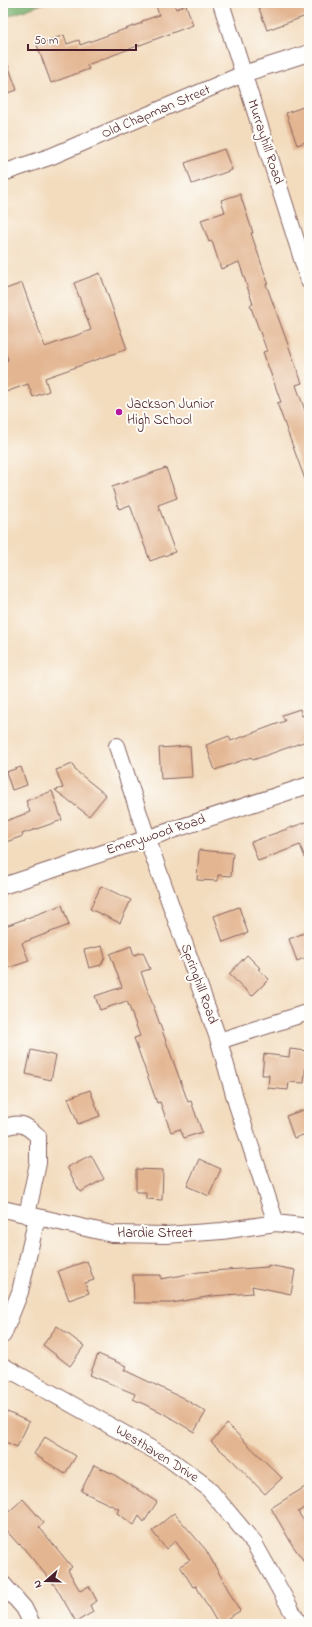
<svg xmlns="http://www.w3.org/2000/svg" width="312" height="1627" viewBox="0 0 312 1627" font-family="'Indie Flower',sans-serif">
  <style>
    .forest { fill: #78b06e; stroke: #61684c }
    .building { fill: #e3b591 }
    .lines { fill: none; stroke-linecap: round; stroke-linejoin: round }
    .street-casing { stroke: #85615e; stroke-width: 18 }
    .street { stroke: #fff; stroke-width: 16 }
    .poi-dot { fill: #b5179e; stroke: #fdfcf7; stroke-width: 1.5 }
    .labels { text-anchor: middle; dominant-baseline: central; stroke-width: 4; stroke-linejoin: round; paint-order: stroke }
    .street-label { font-size: 14px; fill: #4a1f2b; stroke: #fdfcf7 }
    .poi-label { font-size: 14px; fill: #4a1f2b; stroke: #fdfcf7; text-anchor: start }
  </style>
  <rect width="100%" height="100%" fill="#fdfcf7"/>
  <filter id="ink" filterUnits="userSpaceOnUse"><feTurbulence type="fractalNoise" baseFrequency=".025" numOctaves="2"/><feDisplacementMap in="SourceGraphic" scale="8" xChannelSelector="R" yChannelSelector="G"/><feConvolveMatrix kernelMatrix="1 2 1 2 8 2 1 2 1" color-interpolation-filters="sRGB"/></filter>
  <filter id="wash" filterUnits="userSpaceOnUse"><feTurbulence type="fractalNoise" baseFrequency=".012" numOctaves="4" result="noise"/><feDisplacementMap in="SourceGraphic" scale="16" xChannelSelector="R" yChannelSelector="G"/><feGaussianBlur stdDeviation="0.9" result="paint"/><feColorMatrix in="noise" values="0 0 0 0 0 0 0 0 0 0 0 0 0 0 0 0 0 1.4 0 .05"/><feComposite in="paint" operator="in"/></filter>
  <g filter="url(#wash)">
    <rect width="100%" height="100%" fill="#f3dcbe"/>
    <!-- forest -->
    <polygon class="forest" points="3,3 45,3 3,18"/>
    <g id="blocks">
      <!-- building -->
      <g class="building">
        <polygon points="164,3 174,3 176,9 186,5 193,25 87,65 89,69 51,83 37,45 64,35 67,44 79,40 80,45 142,23 142,21 159,15 156,6"/>
        <polygon points="257,3 309,3 309,15 267,30"/>
        <polygon points="4,54 17,90 3,95 3,55"/>
        <polygon points="309,105 309,141 297,145 286,113"/>
        <polygon points="224,149 232,170 192,184 185,163"/>
        <polygon points="240,194 253,233 251,233 268,283 266,284 302,383 296,385 309,422 309,485 307,485 277,403 281,402 263,352 267,351 250,305 253,304 239,262 221,269 212,241 209,242 201,220 225,212 221,200"/>
        <polygon points="100,273 127,349 45,378 49,391 33,397 28,384 3,393 3,362 8,360 3,345 3,290 22,283 45,347 91,330 74,283"/>
        <polygon points="166,468 177,498 158,505 175,552 150,561 130,505 119,509 112,487"/>
        <polygon points="300,709 302,716 309,714 309,740 253,760 251,757 215,770 206,745 229,736 231,741 285,721 282,715"/>
        <polygon points="190,746 192,777 161,779 159,748"/>
        <polygon points="73,764 75,770 106,795 89,816 55,790 63,788 56,770"/>
        <polygon points="21,767 27,785 12,790 6,772"/>
        <polygon points="52,791 62,820 22,834 23,836 3,843 3,822 30,812 26,801"/>
        <polygon points="309,821 309,865 308,865 300,845 258,861 251,842"/>
        <polygon points="199,850 233,853 231,876 218,875 218,881 197,880"/>
        <polygon points="101,886 131,900 120,923 90,909"/>
        <polygon points="62,905 69,925 22,943 29,961 8,968 3,954 3,927"/>
        <polygon points="239,907 248,933 223,942 214,916"/>
        <polygon points="309,931 309,956 297,961 289,939"/>
        <polygon points="102,946 105,957 101,965 89,968 84,950"/>
        <polygon points="131,946 134,955 143,952 150,969 141,972 188,1102 191,1101 202,1132 184,1138 180,1129 171,1132 160,1102 157,1103 134,1038 140,1036 127,1001 100,1010 95,996 122,987 110,954"/>
        <polygon points="247,955 260,968 258,969 269,979 252,996 229,974"/>
        <polygon points="290,1049 307,1051 304,1083 289,1082 288,1090 268,1088 269,1075 262,1075 264,1054 289,1057"/>
        <polygon points="31,1050 56,1056 51,1080 26,1074"/>
        <polygon points="90,1090 100,1116 78,1124 68,1098"/>
        <polygon points="309,1108 309,1133 294,1138 286,1116"/>
        <polygon points="91,1155 104,1179 80,1192 67,1167"/>
        <polygon points="199,1159 221,1169 209,1196 187,1186"/>
        <polygon points="136,1169 163,1170 162,1200 146,1199 146,1192 136,1192"/>
        <polygon points="87,1261 94,1280 85,1283 89,1293 69,1300 58,1271"/>
        <polygon points="268,1265 295,1270 291,1294 252,1286 253,1293 212,1296 172,1303 134,1303 133,1275 161,1275 161,1279 199,1272 268,1267"/>
        <polygon points="57,1326 84,1346 70,1366 43,1345"/>
        <polygon points="98,1354 126,1366 124,1370 183,1398 206,1412 194,1432 161,1412 133,1399 135,1394 90,1375"/>
        <polygon points="3,1410 29,1422 17,1447 3,1441"/>
        <polygon points="227,1424 282,1478 265,1494 231,1459 211,1442"/>
        <polygon points="45,1437 76,1456 65,1474 34,1454"/>
        <polygon points="94,1465 113,1474 157,1502 144,1522 139,1516 134,1525 117,1513 119,1509 81,1491"/>
        <polygon points="305,1487 309,1493 309,1505 298,1512 309,1529 309,1568 293,1546 271,1508"/>
        <polygon points="23,1499 44,1523 39,1527 72,1567 68,1570 80,1591 89,1586 97,1601 90,1605 93,1612 76,1622 56,1587 20,1544 19,1545 3,1527 3,1517"/>
        <polygon points="174,1513 206,1550 240,1611 218,1624 196,1586 193,1587 180,1566 190,1560 175,1541 166,1549 152,1531"/>
      </g>
    </g>
  </g>
  <g filter="url(#ink)">
    <use href="#blocks" fill-opacity="0" stroke="#85615e" stroke-width="1"/>
    <g class="lines">
      <!-- street casing -->
      <g class="street-casing">
        <g id="street">
          <polyline points="221,3 309,281"/>
          <polyline points="3,173 52,156 243,74 309,53"/>
          <polyline points="117,746 147,838 219,1041 237,1105 276,1223"/>
          <polyline points="3,886 309,785"/>
          <polyline points="219,1041 309,1012"/>
          <path d="M3,1128c17,-7 22,-4 35,8v27l-11,52"/>
          <polyline points="3,1209 112,1234 166,1235 222,1231 276,1223 309,1227"/>
          <polyline points="3,1335 20,1292 37,1217"/>
          <polyline points="3,1366 168,1458 207,1487 254,1543 299,1624"/>
          <polyline points="3,1584 24,1608 32,1624"/>
        </g>
      </g>
      <!-- street -->
      <use href="#street" class="street"/>
    </g>
  </g>
  <!-- markers -->
  <circle class="poi-dot" cx="119" cy="412" r="4"/>
  <g class="labels">
    <!-- street labels -->
    <g class="street-label">
      <text transform="translate(156 112) rotate(-23)">Old Chapman Street</text>
      <text transform="translate(265 142) rotate(72)">Murrayhill Road</text>
      <text transform="translate(156 835) rotate(-18)">Emerywood Road</text>
      <text transform="translate(199 984) rotate(70)">Springhill Road</text>
      <text x="155" y="1233">Hardie Street</text>
      <text transform="translate(157 1454) rotate(32)">Westhaven Drive</text>
    </g>
    <!-- poi labels -->
    <g class="poi-label">
      <text x="127" y="404">Jackson Junior<tspan x="127" dy="16">High School</tspan></text>
    </g>
  </g>
  <!-- margin -->
  <rect width="312" height="1627" fill="none" stroke="#fdfcf7" stroke-width="16"/>
  <!-- north arrow -->
  <g transform="translate(46 1581) rotate(250)" stroke="#fdfcf7" stroke-width="3" paint-order="stroke">
  <path d="M0-3L7 15L0 10L-7 15Z" fill="#4a1f2b"/>
  <text y="-6" font-size="11" font-weight="bold" text-anchor="middle" fill="#4a1f2b">N</text>
  </g>
  <!-- scale -->
  <path d="M28 44v6h108v-6" fill="none" stroke="#4a1f2b" stroke-width="2"/>
  <text x="34" y="44" font-size="12" fill="#4a1f2b" stroke="#fdfcf7" stroke-width="3" paint-order="stroke">50 m</text>
</svg>
